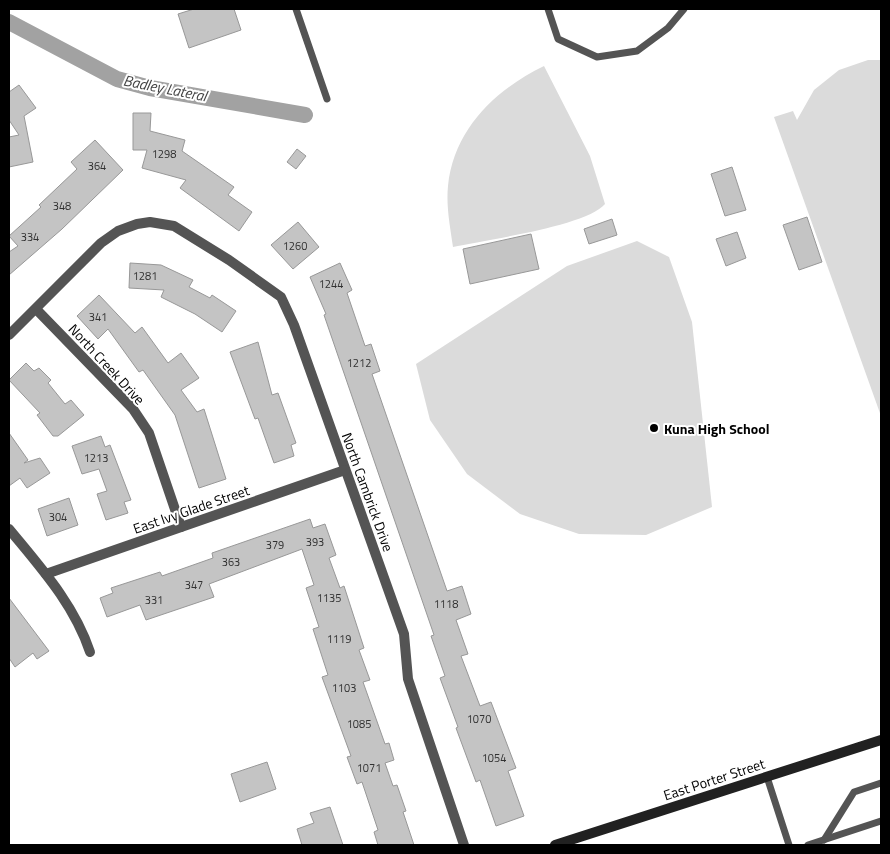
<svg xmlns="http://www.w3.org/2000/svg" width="890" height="854" viewBox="0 0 890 854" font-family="'Titillium Web',sans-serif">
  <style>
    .green { fill: #dbdbdb }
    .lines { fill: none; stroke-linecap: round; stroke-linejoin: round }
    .canal { stroke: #a2a2a2; stroke-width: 16 }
    .building { fill: #c4c4c4; stroke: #989898 }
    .lane { stroke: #545454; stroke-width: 7 }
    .street { stroke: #545454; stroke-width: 10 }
    .secondary { stroke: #212121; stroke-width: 10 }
    .poi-dot { fill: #000; stroke: #fff; stroke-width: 2 }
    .labels { text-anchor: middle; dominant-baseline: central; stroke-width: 4; stroke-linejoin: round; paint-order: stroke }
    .number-label { font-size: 11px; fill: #313131 }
    .street-label { font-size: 14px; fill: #000; stroke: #fff }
    .poi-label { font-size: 14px; font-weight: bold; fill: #000; stroke: #fff; text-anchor: start }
    .water-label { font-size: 15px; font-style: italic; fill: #434343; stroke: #fff }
  </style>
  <rect width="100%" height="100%" fill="#fff"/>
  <!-- green -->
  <g class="green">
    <polygon points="868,60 881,60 881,416 774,117 793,111 797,120 814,90 839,70"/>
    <path d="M544,66l46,90 15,48c-18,22 -120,36 -152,43 -3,-21 -7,-41 -5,-61 6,-57 47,-96 96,-120z"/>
    <polygon points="637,241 669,257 692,322 712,507 646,535 579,534 520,514 467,474 430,420 416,364 567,266"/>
  </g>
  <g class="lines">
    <!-- canal -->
    <polyline class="canal" points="9,22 117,79 150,88 305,115"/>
  </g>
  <!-- building -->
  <g class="building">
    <polygon points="194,9 234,9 241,30 189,48 178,14"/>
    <polygon points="19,85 36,108 24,116 33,162 9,167 9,137 19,135 9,120 9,92"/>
    <polygon points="133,113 151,113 150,131 185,140 182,151 234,187 228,195 252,212 239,231 180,188 186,180 142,168 147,150 133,150"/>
    <polygon points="95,140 123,170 62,229 9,275 9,252 18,246 9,236 41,207 39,205 77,169 71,162"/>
    <polygon points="297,149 306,156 296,169 287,162"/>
    <polygon points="732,167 746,210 725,216 711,174"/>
    <polygon points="807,217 822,262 799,270 783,225"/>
    <polygon points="612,219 617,235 589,244 584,229"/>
    <polygon points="298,222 319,247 293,269 271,245"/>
    <polygon points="737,232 746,258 726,266 716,239"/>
    <polygon points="531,234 539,269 470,284 463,249"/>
    <polygon points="130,263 161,265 193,280 189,287 210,298 212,295 236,311 222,332 195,314 161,297 164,290 129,288"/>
    <polygon points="340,263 352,290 347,293 365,346 371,344 380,371 372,374 447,591 462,586 471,614 456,620 468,654 461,656 480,706 491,702 516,768 508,771 524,816 496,826 480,780 476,782 456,728 458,727 440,678 445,676 431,636 434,635 324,315 326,314 310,277"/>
    <polygon points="99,295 135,333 142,327 168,363 181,353 199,378 181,390 197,412 204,409 226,479 199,488 175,415 143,370 139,372 108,329 98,339 77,316"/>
    <polygon points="258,342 272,395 278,393 296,443 291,445 294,456 274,463 258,418 255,419 230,352"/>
    <polygon points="26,363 34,371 39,368 51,380 48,383 65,404 71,400 84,415 58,436 53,436 37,415 40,413 9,380"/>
    <polygon points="9,433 28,460 24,463 40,458 50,473 27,488 20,478 9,486"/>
    <polygon points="101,436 105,447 110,445 131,500 124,502 128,513 106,520 97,494 107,491 99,469 82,474 72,446"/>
    <polygon points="69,498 78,525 47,536 38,509"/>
    <polygon points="310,519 313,528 325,524 336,555 329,558 340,588 344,586 364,648 359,650 370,680 363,682 385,744 389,743 394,760 385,763 393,786 397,785 406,811 403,812 414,845 378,845 374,832 378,830 362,782 357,784 347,757 351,756 322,677 328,675 313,629 319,627 306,588 314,585 302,549 209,584 214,597 146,620 140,605 107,617 100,598 113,593 111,588 160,572 162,576 213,558 212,553"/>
    <polygon points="9,598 49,651 37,659 33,653 15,667 9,658"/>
    <polygon points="267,762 276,789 240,802 231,774"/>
    <polygon points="330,807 343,845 302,845 297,829 314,823 310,813"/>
  </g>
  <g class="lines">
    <!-- lane -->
    <g class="lane">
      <polyline points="296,9 327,99"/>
      <polyline points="548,9 558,39 597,57 637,51 668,28 684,9"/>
      <polyline points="767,777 789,845"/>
      <polyline points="824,840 854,792 881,783"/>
      <polyline points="808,845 881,821"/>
    </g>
    <!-- street -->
    <g class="street">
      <polyline points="36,309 133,409 149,433 181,527"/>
      <polyline points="9,335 101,243 118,231 137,224 150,222 174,226 229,260 281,297 294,325 404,634 408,679 464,845"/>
      <path d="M9,529c32,39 65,75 81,123"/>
      <polyline points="46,574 345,470"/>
    </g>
    <!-- secondary -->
    <polyline class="secondary" points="555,845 881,740"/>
  </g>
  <!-- markers -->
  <circle class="poi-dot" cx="654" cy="428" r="5"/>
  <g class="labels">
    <!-- number labels -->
    <g class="number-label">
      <text x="164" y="154">1298</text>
      <text x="97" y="166">364</text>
      <text x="62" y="206">348</text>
      <text x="30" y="237">334</text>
      <text x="295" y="246">1260</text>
      <text x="145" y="276">1281</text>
      <text x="331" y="284">1244</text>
      <text x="98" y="317">341</text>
      <text x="359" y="363">1212</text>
      <text x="96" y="458">1213</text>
      <text x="58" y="517">304</text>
      <text x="315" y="542">393</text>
      <text x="275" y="545">379</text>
      <text x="231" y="562">363</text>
      <text x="194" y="585">347</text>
      <text x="329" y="598">1135</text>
      <text x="154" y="600">331</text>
      <text x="446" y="604">1118</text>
      <text x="339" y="639">1119</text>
      <text x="344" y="688">1103</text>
      <text x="479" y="719">1070</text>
      <text x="359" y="724">1085</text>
      <text x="494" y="758">1054</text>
      <text x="369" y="768">1071</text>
    </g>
    <!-- street labels -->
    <g class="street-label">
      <text transform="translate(107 364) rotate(47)">North Creek Drive</text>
      <text transform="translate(368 492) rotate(70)">North Cambrick Drive</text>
      <text transform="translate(191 509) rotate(-19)">East Ivy Glade Street</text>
      <text transform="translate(714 779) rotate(-18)">East Porter Street</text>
    </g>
    <!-- poi labels -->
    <g class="poi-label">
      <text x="664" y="428">Kuna High School</text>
    </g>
    <!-- water labels -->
    <g class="water-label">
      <text transform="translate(165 88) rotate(11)">Badley Lateral</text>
    </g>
  </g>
  <!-- border -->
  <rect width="890" height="854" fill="none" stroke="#000000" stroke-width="20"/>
</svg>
